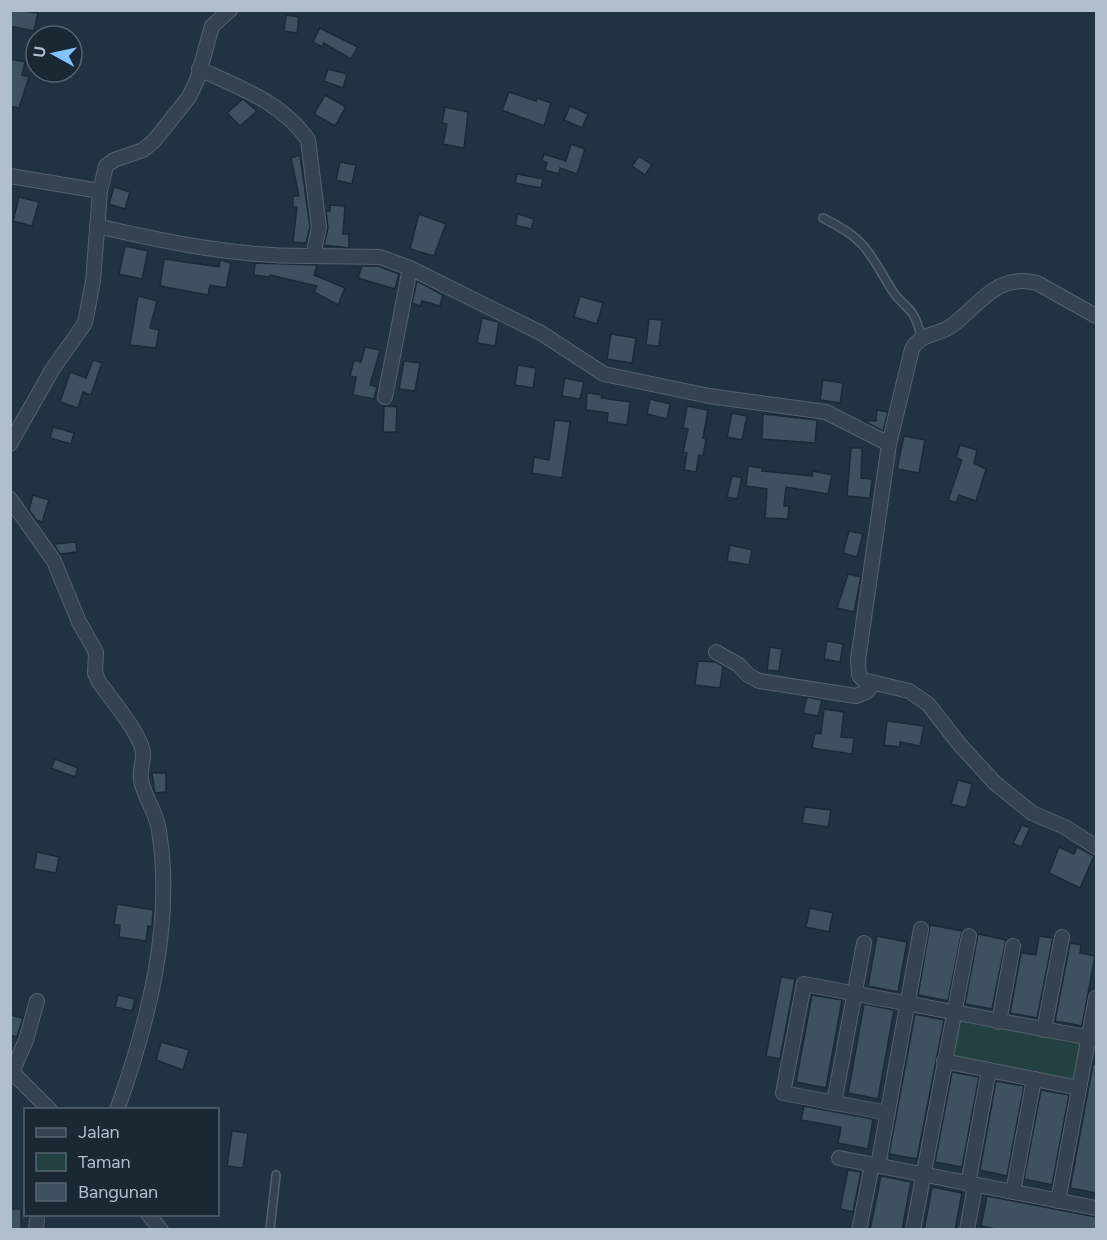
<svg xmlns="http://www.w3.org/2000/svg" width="1107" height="1240" viewBox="0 0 1107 1240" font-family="Figtree,sans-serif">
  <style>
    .green { fill: #234140 }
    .building { fill: #3d515f; stroke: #1c2a36; stroke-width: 1.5 }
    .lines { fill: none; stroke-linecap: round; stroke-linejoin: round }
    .lane-casing { stroke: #53616d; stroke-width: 10 }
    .street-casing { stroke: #53616d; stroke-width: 16 }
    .lane { stroke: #354350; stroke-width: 7 }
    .street { stroke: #354350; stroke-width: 14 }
  </style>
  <rect width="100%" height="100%" fill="#213240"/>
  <!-- green -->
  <polygon class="green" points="956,1018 1082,1042 1075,1082 949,1059"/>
  <!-- building -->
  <g class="building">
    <polygon points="12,10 38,13 34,31 10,26"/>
    <polygon points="286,15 299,17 297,33 284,31"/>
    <polygon points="320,28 358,47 351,59 324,43 322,47 313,42"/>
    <polygon points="10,59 25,62 22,75 29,77 19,108 10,106"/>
    <polygon points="328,69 347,74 343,88 324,81"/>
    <polygon points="509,92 536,101 537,98 551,103 544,126 502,110"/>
    <polygon points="325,95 346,107 335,126 314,114"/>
    <polygon points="243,99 257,111 240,126 227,113"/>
    <polygon points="570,106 588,114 582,128 564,120"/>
    <polygon points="445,107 468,112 464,148 443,144 447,124 442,123"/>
    <polygon points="571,144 585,149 577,174 560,168 559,174 545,170 547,163 542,161 544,154 566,161"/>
    <polygon points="300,155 310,227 306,243 293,242 297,207 293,207 293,196 299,196 291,158"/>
    <polygon points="639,156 652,165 645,175 632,166"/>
    <polygon points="340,162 356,165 352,184 336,180"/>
    <polygon points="517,174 543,179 541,188 515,183"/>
    <polygon points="114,187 130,192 125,209 109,204"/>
    <polygon points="19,197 39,202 32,226 13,221"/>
    <polygon points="330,205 345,206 343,234 349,234 349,248 324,245 328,228 326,211 330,211"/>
    <polygon points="419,214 446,224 434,256 410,249"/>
    <polygon points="518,214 534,219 531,229 515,225"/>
    <polygon points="125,246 148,251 142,279 119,274"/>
    <polygon points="164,259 219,267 220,260 231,263 226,288 210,285 208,295 160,286"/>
    <polygon points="255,263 317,265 314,275 345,288 338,305 314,292 317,286 270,275 269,277 254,275"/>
    <polygon points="362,266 378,266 399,274 395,289 358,278"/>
    <polygon points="417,281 443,295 440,306 422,301 420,306 412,303"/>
    <polygon points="138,296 157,301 150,328 159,330 156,348 130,345"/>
    <polygon points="580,296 603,303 597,324 574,317"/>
    <polygon points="482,318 499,322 495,346 477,343"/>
    <polygon points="649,319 662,320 659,346 646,345"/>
    <polygon points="611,334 636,338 632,363 607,359"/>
    <polygon points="365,347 380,350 370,385 377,387 374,399 353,395 356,377 350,376 354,360 361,362"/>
    <polygon points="93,360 102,363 91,395 83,392 78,408 60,402 70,372 86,378"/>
    <polygon points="404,361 420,363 415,391 399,389"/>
    <polygon points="518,365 536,368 533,388 515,385"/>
    <polygon points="565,378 584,382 580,399 562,396"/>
    <polygon points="823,380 843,383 840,403 820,400"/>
    <polygon points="587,393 602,395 601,398 630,402 627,425 607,422 608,413 586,410"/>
    <polygon points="650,399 670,404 667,419 647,414"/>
    <polygon points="384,406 397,407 396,432 383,432"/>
    <polygon points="687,406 708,410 703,438 706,439 703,456 699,455 696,472 684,470 687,453 683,452 688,429 683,428"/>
    <polygon points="877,410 888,412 883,431 862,420 876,421"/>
    <polygon points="732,413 747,416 742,440 727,437"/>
    <polygon points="763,414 817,420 815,443 762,439"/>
    <polygon points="555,420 570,422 562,478 532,473 534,457 549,460"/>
    <polygon points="53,427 74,433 71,444 50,438"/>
    <polygon points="904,436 925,440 919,473 897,469"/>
    <polygon points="960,445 977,450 974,463 986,469 976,501 959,495 956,503 948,500 962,460 956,458"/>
    <polygon points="851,448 862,448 861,478 872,479 870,498 847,496"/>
    <polygon points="748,466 763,468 762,471 812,476 813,471 832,475 828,494 786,487 784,506 789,506 788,519 765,518 767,489 746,486"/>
    <polygon points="732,476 742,478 737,499 727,497"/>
    <polygon points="33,495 49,500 42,522 36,520 29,510"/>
    <polygon points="849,531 863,534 857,557 843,553"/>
    <polygon points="76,542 77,552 60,554 55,546 54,544"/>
    <polygon points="730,545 752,550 749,565 727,561"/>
    <polygon points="848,574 861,577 854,612 837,608"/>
    <polygon points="827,641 843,644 840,662 824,659"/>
    <polygon points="770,647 782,649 779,671 767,670"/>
    <polygon points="698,661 716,662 723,666 720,688 695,685"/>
    <polygon points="807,697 822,700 818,716 803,713"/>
    <polygon points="824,709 844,712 841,737 854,738 852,754 812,748 815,733 821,734"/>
    <polygon points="887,721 924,726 920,746 900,742 900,747 884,745"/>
    <polygon points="55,759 78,768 75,777 51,768"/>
    <polygon points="152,773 166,773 166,792 155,793"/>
    <polygon points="958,780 972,784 966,808 951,804"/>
    <polygon points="805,807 831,810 828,827 802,823"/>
    <polygon points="1022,825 1030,828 1021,847 1013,843"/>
    <polygon points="1059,847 1074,854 1077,847 1094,856 1080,888 1049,873"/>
    <polygon points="37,852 59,857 56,873 34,869"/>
    <polygon points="117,904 153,910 152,927 148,926 146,941 119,937 120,925 114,925"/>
    <polygon points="810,908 833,913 829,932 806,927"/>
    <polygon points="930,925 962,931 948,1001 918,995"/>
    <polygon points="978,934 1006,940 992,1009 965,1004"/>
    <polygon points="877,936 907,942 898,992 868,986"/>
    <polygon points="1039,936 1053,938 1037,1018 1010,1013 1021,953 1036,955"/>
    <polygon points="1070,943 1081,945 1080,953 1095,956 1082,1026 1055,1021"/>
    <polygon points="781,977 795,979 780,1059 766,1056"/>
    <polygon points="118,995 135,999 132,1011 115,1007"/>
    <polygon points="812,995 842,1000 826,1088 796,1082"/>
    <polygon points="864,1004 894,1010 878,1099 848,1093"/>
    <polygon points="915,1014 944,1020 917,1159 889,1154"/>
    <polygon points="10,1015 23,1018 17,1037 10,1035"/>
    <polygon points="161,1042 189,1050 183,1070 156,1060"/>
    <polygon points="1093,1064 1096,1064 1096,1193 1070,1188"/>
    <polygon points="952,1072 979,1077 962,1167 935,1162"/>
    <polygon points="996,1081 1024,1086 1007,1176 980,1170"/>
    <polygon points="1041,1090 1069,1095 1052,1185 1024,1179"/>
    <polygon points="804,1106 873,1119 868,1149 838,1143 841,1127 801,1120"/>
    <polygon points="232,1131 248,1133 243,1168 227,1166"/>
    <polygon points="848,1170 861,1172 853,1212 840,1209"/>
    <polygon points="881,1176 911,1182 902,1230 870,1230"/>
    <polygon points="932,1187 962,1193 955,1230 924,1230"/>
    <polygon points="987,1196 1096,1217 1096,1230 1000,1230 981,1226"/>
    <polygon points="11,1209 21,1209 21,1230 10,1230"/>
  </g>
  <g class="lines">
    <!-- lane casing -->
    <g class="lane-casing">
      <g id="lane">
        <path d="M823,218c41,20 45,32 67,69 14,24 24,16 31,50"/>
        <polyline points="270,1230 276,1175"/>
      </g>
    </g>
    <!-- street casing -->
    <g class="street-casing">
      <g id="street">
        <path d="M199,69c40,18 84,34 109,71l11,87 -6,29 67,1 30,11 131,65 63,41 105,22 117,16 63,32 -31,216 1,15 4,5 46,11 19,13 32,41 35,38 37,30 33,14 31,20"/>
        <polyline points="10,176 100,191"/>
        <path d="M97,226c73,17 142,31 216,30"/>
        <polyline points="385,397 410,268"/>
        <polyline points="10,444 52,370 85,323 93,281 100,191 106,166 114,160 143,150 154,141 189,97 197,80 212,26 230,10"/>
        <path d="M889,444l23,-95c9,-17 28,-13 42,-25 27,-21 43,-51 83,-41l59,33"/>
        <path d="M10,499l44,62 25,61 17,30 -1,21 4,9c12,17 41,51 44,70 1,9 -4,18 -2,28 3,17 16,33 18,51 15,93 -11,192 -42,279"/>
        <polyline points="716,652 739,665 748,675 759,681 856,696 866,692 874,684"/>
        <polyline points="999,1022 1013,946"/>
        <polyline points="1044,1030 1062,937"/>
        <polyline points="944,1061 1079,1088"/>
        <polyline points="10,1070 50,1110"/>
        <polyline points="12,1072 26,1040 37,1001"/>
        <polyline points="834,1103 864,943"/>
        <polyline points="888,1113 783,1093 804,984 1096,1039"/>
        <polyline points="839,1158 1096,1208"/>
        <polyline points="878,1166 921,929"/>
        <polyline points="968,1184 989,1070"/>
        <polyline points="1013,1192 1034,1079"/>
        <polyline points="1058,1201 1096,998"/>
        <polyline points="148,1214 161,1230"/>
        <polyline points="36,1230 37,1220"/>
        <polyline points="859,1230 872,1165"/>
        <polyline points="913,1230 969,936"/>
        <polyline points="967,1230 975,1186"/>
      </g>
    </g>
    <!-- lane -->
    <use href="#lane" class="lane"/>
    <!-- street -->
    <use href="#street" class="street"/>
  </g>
  <!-- border -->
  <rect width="1107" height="1240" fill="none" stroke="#b1becb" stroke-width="24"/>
  <!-- legend -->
  <rect x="24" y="1108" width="195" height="108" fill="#1a2834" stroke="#566470" stroke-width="1.5"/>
  <rect x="36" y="1128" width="30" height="9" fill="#354350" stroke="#566470" stroke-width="1.5"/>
  <text x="78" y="1138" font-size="18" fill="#b1becb">Jalan</text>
  <rect x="36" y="1153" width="30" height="18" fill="#234140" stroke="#566470" stroke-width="1.5"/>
  <text x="78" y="1168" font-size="18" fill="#b1becb">Taman</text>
  <rect x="36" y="1183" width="30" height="18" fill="#3d515f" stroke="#566470" stroke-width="1.5"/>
  <text x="78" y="1198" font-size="18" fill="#b1becb">Bangunan</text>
  <!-- north arrow -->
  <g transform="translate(54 54) rotate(278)"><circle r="28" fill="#1a2834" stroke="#566470" stroke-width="1.5"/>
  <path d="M0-4.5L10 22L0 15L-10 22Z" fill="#82c2ff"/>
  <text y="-9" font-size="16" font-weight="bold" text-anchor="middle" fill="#b1becb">U</text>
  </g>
</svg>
